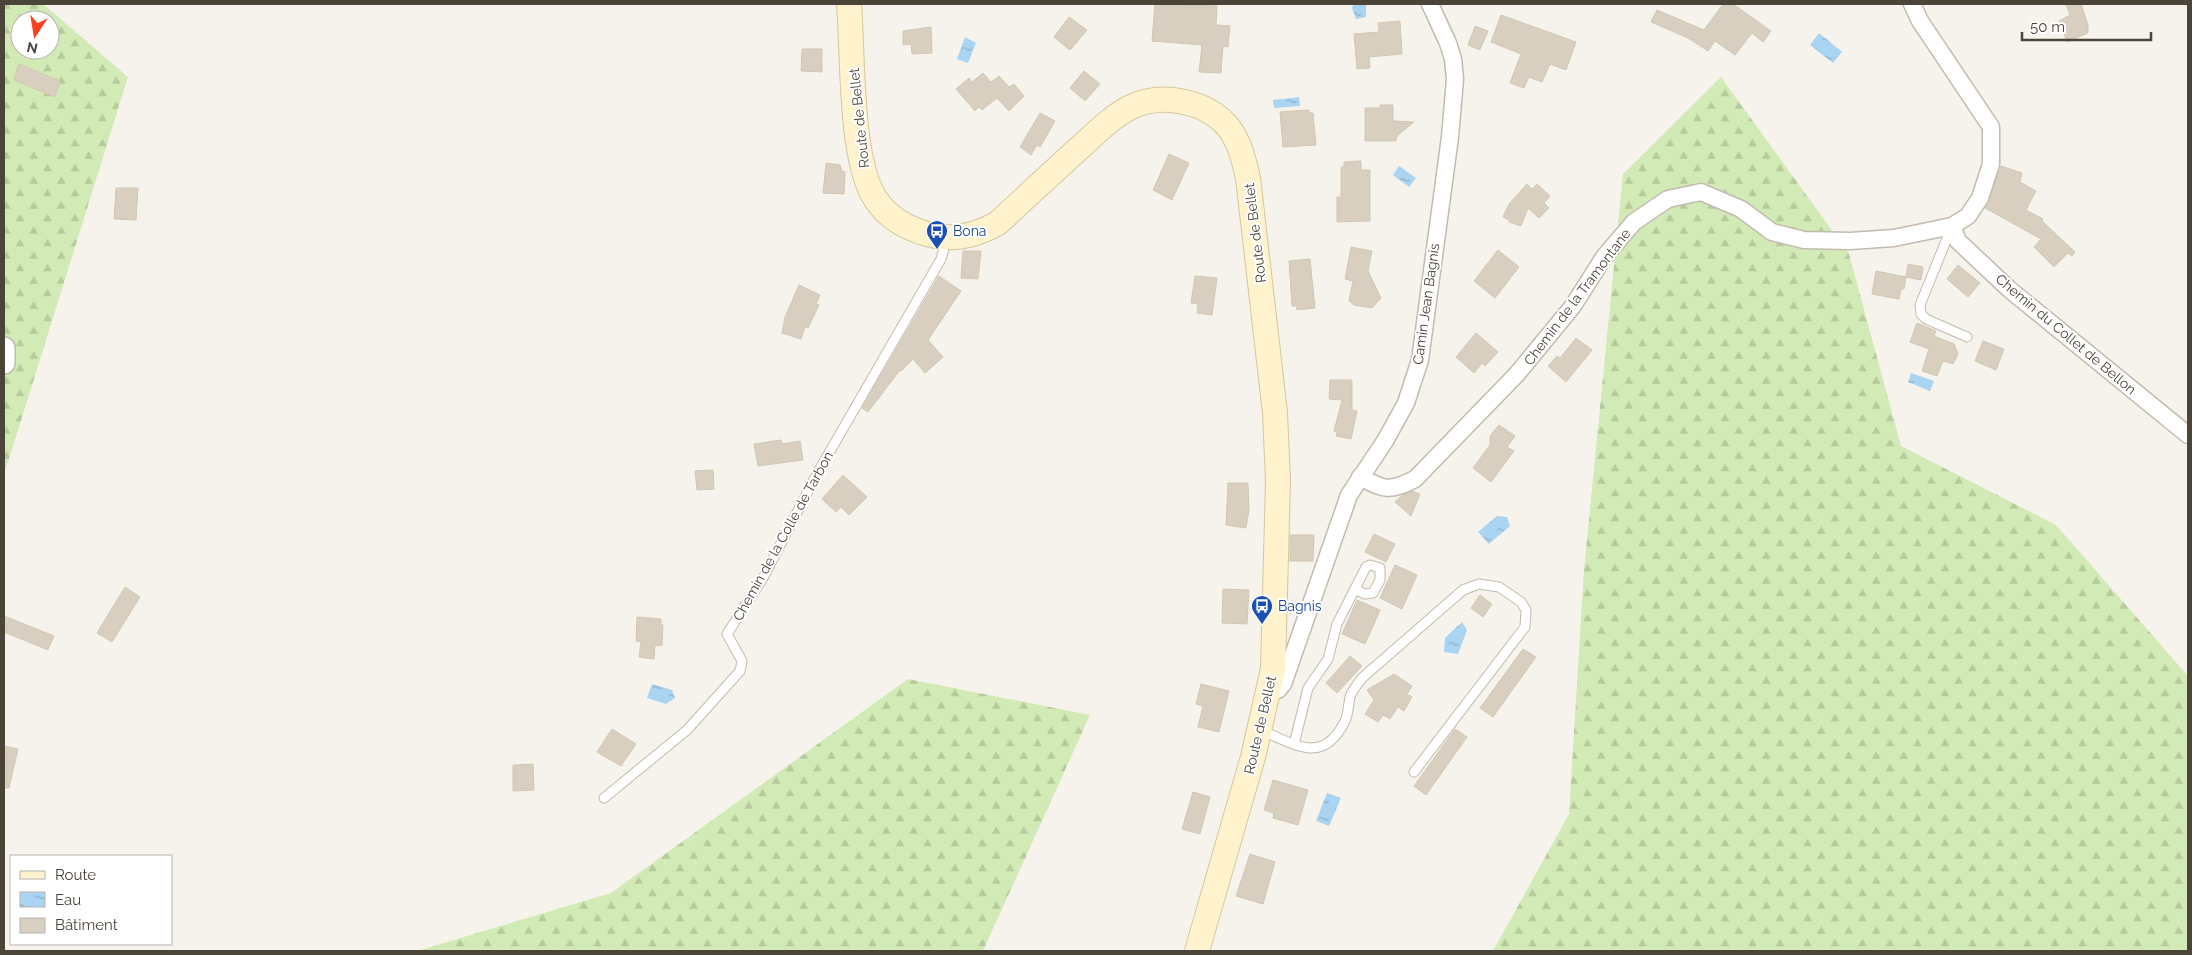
<svg xmlns="http://www.w3.org/2000/svg" width="2192" height="955" viewBox="0 0 2192 955" font-family="Raleway,sans-serif">
  <style>
    .forest { fill: url(#forest-firs); fill-rule: evenodd }
    .water { fill: url(#water-ripples) }
    .building { fill: #d8cfc1; stroke: #d3c7b4 }
    .lines { fill: none; stroke-linecap: round; stroke-linejoin: round }
    .service-casing { stroke: #c2bbae; stroke-width: 11 }
    .minor-casing { stroke: #c2bbae; stroke-width: 19 }
    .tertiary-casing { stroke: #c2bbae; stroke-width: 24 }
    .secondary-casing { stroke: #d6c79b; stroke-width: 26 }
    .service { stroke: #fff; stroke-width: 9 }
    .minor { stroke: #fff; stroke-width: 16 }
    .tertiary { stroke: #fff; stroke-width: 21 }
    .secondary { stroke: #fff3cd; stroke-width: 24 }
    .labels { text-anchor: middle; dominant-baseline: central; stroke-width: 4; stroke-linejoin: round; paint-order: stroke }
    .street-label { font-size: 14px; fill: #4b4439; stroke: #fff }
    .transit-label { font-size: 14px; fill: #164399; stroke: #fff; text-anchor: start }
  </style>
  <defs>
    <pattern id="forest-firs" width="22" height="20" patternUnits="userSpaceOnUse" patternTransform="scale(1.25)"><rect width="22" height="20" fill="#d2eab5"/><path d="M5 1l3.5 6h-7zM16 11l3.5 6h-7z" fill="#b6ca9c"/></pattern>
    <pattern id="water-ripples" width="26" height="14" patternUnits="userSpaceOnUse" patternTransform="scale(1.25)"><rect width="26" height="14" fill="#a9d4f2"/><path d="M2 4q2-2 4 0t4 0M15 11q2-2 4 0t4 0" fill="none" stroke="#8caec5"/></pattern>
  </defs>
  <rect width="100%" height="100%" fill="#f6f3ec"/>
  <!-- forest -->
  <g class="forest">
    <path d="M4,4h39l85,73 -124,398zM20,20h30v30h-30z"/>
    <polygon points="1721,77 1849,254 1901,446 2056,525 2188,676 2188,951 1493,951 1569,814 1584,570 1623,174"/>
    <polygon points="908,679 1090,715 983,951 417,951 611,893"/>
  </g>
  <!-- water -->
  <g class="water">
    <polygon points="1354,4 1366,4 1366,17 1356,19 1352,8"/>
    <polygon points="1819,33 1842,52 1833,63 1810,45"/>
    <polygon points="965,37 976,43 968,63 957,59"/>
    <polygon points="1299,97 1300,106 1274,108 1273,100"/>
    <polygon points="1399,166 1416,178 1409,187 1393,175"/>
    <polygon points="1911,373 1934,381 1930,391 1908,382"/>
    <polygon points="1497,516 1507,517 1510,526 1489,544 1478,532"/>
    <polygon points="1462,622 1467,630 1458,654 1444,652 1445,638"/>
    <polygon points="652,684 672,690 675,698 666,704 647,698"/>
    <polygon points="1327,793 1341,798 1329,826 1316,821"/>
  </g>
  <!-- building -->
  <g class="building">
    <polygon points="1155,4 1217,6 1216,25 1230,26 1228,47 1223,46 1221,73 1199,72 1202,45 1152,41"/>
    <polygon points="1723,4 1733,4 1771,31 1763,42 1752,33 1735,55 1715,41 1708,51 1688,38 1651,22 1657,10 1704,30"/>
    <polygon points="2066,4 2081,4 2088,25 2088,33 2067,42 2059,21 2070,15"/>
    <polygon points="1501,15 1576,42 1566,70 1550,64 1542,82 1529,77 1524,88 1510,83 1521,54 1491,42"/>
    <polygon points="1069,17 1087,30 1070,50 1054,37"/>
    <polygon points="1400,21 1402,54 1369,57 1370,68 1357,69 1354,34 1379,32 1378,23"/>
    <polygon points="1475,26 1488,31 1480,50 1468,45"/>
    <polygon points="931,27 932,53 912,54 911,44 903,45 903,31"/>
    <polygon points="802,49 822,49 822,72 801,71"/>
    <polygon points="19,64 60,81 55,97 14,80"/>
    <polygon points="1084,71 1100,84 1085,101 1070,88"/>
    <polygon points="983,73 991,82 999,76 1009,87 1014,84 1024,96 1009,111 997,98 982,110 979,107 975,111 956,89 969,78 972,82"/>
    <polygon points="1380,105 1393,105 1393,121 1414,122 1397,136 1396,141 1365,141 1365,108 1380,108"/>
    <polygon points="1309,110 1309,113 1313,113 1316,145 1283,147 1280,112"/>
    <polygon points="1040,113 1055,121 1040,147 1037,145 1031,155 1020,147"/>
    <polygon points="1169,154 1189,163 1172,200 1153,190"/>
    <polygon points="1361,161 1361,170 1370,170 1370,221 1337,222 1337,197 1341,197 1341,167 1344,167 1344,162"/>
    <polygon points="826,163 840,165 842,171 845,172 844,194 823,193"/>
    <polygon points="2001,166 2022,173 2020,182 2036,191 2026,210 2043,219 2042,221 2075,252 2072,256 2068,253 2054,267 2034,247 2041,239 1985,208"/>
    <polygon points="1527,184 1532,189 1537,184 1550,196 1544,203 1549,208 1539,218 1528,208 1521,226 1509,222 1509,220 1503,217 1509,204"/>
    <polygon points="116,188 138,188 136,220 114,219"/>
    <polygon points="1351,247 1372,251 1368,271 1381,298 1372,308 1354,305 1349,301 1353,281 1345,279"/>
    <polygon points="1498,250 1519,267 1495,298 1474,281"/>
    <polygon points="963,251 981,251 978,279 961,278"/>
    <polygon points="1310,259 1315,308 1297,310 1296,306 1292,306 1289,261"/>
    <polygon points="1908,264 1923,267 1921,280 1906,277"/>
    <polygon points="1958,265 1980,283 1968,297 1947,279"/>
    <polygon points="1876,271 1906,277 1904,289 1901,289 1899,299 1872,294"/>
    <polygon points="939,276 961,291 928,340 943,357 925,373 913,359 901,371 900,370 868,412 862,408"/>
    <polygon points="1195,276 1217,278 1212,315 1197,313 1198,304 1191,303"/>
    <polygon points="799,285 820,295 816,304 819,305 808,328 805,327 801,339 782,333 785,317"/>
    <polygon points="1917,323 1936,331 1934,336 1954,344 1958,354 1953,364 1943,361 1937,376 1922,371 1929,349 1910,342"/>
    <polygon points="1476,333 1498,352 1485,366 1482,363 1474,373 1456,357"/>
    <polygon points="1576,338 1592,350 1566,382 1548,366 1557,356 1560,358"/>
    <polygon points="1983,341 2004,349 1996,370 1975,361"/>
    <polygon points="1330,380 1352,380 1352,410 1357,411 1351,439 1336,436 1337,432 1334,431 1342,400 1329,399"/>
    <polygon points="1499,425 1515,436 1507,447 1514,451 1491,482 1473,468 1490,445 1490,436"/>
    <polygon points="781,440 782,444 800,441 803,460 758,466 754,444"/>
    <polygon points="713,470 714,489 697,490 695,471"/>
    <polygon points="843,475 867,497 849,515 841,507 836,512 822,499"/>
    <polygon points="1228,483 1248,483 1249,510 1246,528 1226,525"/>
    <polygon points="1412,491 1420,494 1411,516 1395,502 1401,496"/>
    <polygon points="1374,534 1395,544 1386,562 1365,552"/>
    <polygon points="1290,535 1314,535 1313,561 1290,561"/>
    <polygon points="1395,565 1417,575 1402,609 1380,598"/>
    <polygon points="125,587 140,597 112,642 97,633"/>
    <polygon points="1223,589 1249,590 1247,624 1222,623"/>
    <polygon points="1480,595 1492,604 1483,617 1471,608"/>
    <polygon points="1357,600 1380,610 1365,644 1342,634"/>
    <polygon points="4,616 54,636 48,650 4,632"/>
    <polygon points="637,617 661,619 661,625 663,625 662,646 655,645 654,659 639,657 641,642 636,641"/>
    <polygon points="1523,649 1536,657 1493,717 1480,708"/>
    <polygon points="1350,656 1362,666 1337,693 1326,683"/>
    <polygon points="1394,674 1412,686 1407,694 1412,697 1404,711 1398,707 1390,719 1383,715 1378,722 1365,714 1374,700 1367,690"/>
    <polygon points="1201,684 1229,691 1219,732 1198,727 1203,706 1196,704"/>
    <polygon points="612,729 636,744 621,766 597,752"/>
    <polygon points="1455,729 1467,737 1426,795 1414,786"/>
    <polygon points="4,746 18,749 9,788 4,788"/>
    <polygon points="533,764 534,790 513,791 513,765"/>
    <polygon points="1273,780 1308,790 1298,825 1273,818 1274,813 1264,810"/>
    <polygon points="1193,792 1210,797 1200,834 1182,829"/>
    <polygon points="1250,854 1275,862 1263,904 1236,896"/>
  </g>
  <g class="lines">
    <!-- service casing -->
    <g class="service-casing">
      <g id="service">
        <polyline points="1952,226 1920,305 1921,314 1926,319 1967,337"/>
        <path d="M1260,730c35,14 63,36 85,-9 4,-8 3,-19 6,-27 3,-5 7,-11 11,-16l101,-88 16,-6 20,3 22,15 5,8 -1,17 -111,145"/>
        <polyline points="1294,744 1308,688 1328,659 1337,624 1366,567 1370,565 1380,568 1380,580 1373,593 1365,594 1355,589"/>
        <polyline points="604,798 687,730 740,671 742,661 727,634 763,578 818,472 941,259 947,238"/>
      </g>
    </g>
    <!-- minor casing -->
    <g class="minor-casing">
      <g id="minor">
        <polyline points="1952,226 1958,241 2009,289 2188,435"/>
        <path d="M1360,477c25,13 29,15 55,2l102,-105 56,-68 31,-49 30,-35 34,-23 33,-7 40,17 31,23 32,8 46,1 44,-3 58,-12 16,-10 12,-18 11,-34v-37l-71,-106 -8,-17"/>
        <polyline points="1269,693 1278,690 1283,684 1349,495 1385,441 1406,403 1420,360 1450,137 1455,79 1453,59 1448,43 1430,4"/>
      </g>
    </g>
    <!-- tertiary casing -->
    <g class="tertiary-casing">
      <polyline id="tertiary" points="4,348 4,363"/>
    </g>
    <!-- secondary casing -->
    <g class="secondary-casing">
      <path id="secondary" d="M849,4c4,50 1,146 23,189 11,21 28,32 49,39 27,10 53,5 77,-9 29,-27 58,-54 87,-80 14,-13 28,-27 46,-36 31,-15 76,-6 98,21 11,15 15,32 19,50l27,235 3,67 -5,189 -20,88 -56,194"/>
    </g>
    <!-- service -->
    <use href="#service" class="service"/>
    <!-- minor -->
    <use href="#minor" class="minor"/>
    <!-- tertiary -->
    <use href="#tertiary" class="tertiary"/>
    <!-- secondary -->
    <use href="#secondary" class="secondary"/>
  </g>
  <!-- icons -->
  <defs>
    <g id="bus-pin" transform="scale(1.125)"><path d="M0 17L-7.5 6A9.5 9.5 0 1 1 7.5 6Z" fill="#1a4fb4" stroke="#fff"/><path d="M-5-6H5V4H4V6H2V4H-2V6H-4V4H-5ZM-3.5-4V0h7V-4ZM-3.5 1.2v1.5H-2V1.2ZM2 1.2v1.5H3.5V1.2Z" fill="#fff"/></g>
  </defs>
  <g fill-rule="evenodd">
    <use href="#bus-pin" x="937" y="231"/>
    <use href="#bus-pin" x="1262" y="606"/>
  </g>
  <g class="labels">
    <!-- street labels -->
    <g class="street-label">
      <text transform="translate(859 118) rotate(-96)">Route de Bellet</text>
      <text transform="translate(1255 233) rotate(-97)">Route de Bellet</text>
      <text transform="translate(1577 297) rotate(-53)">Chemin de la Tramontane</text>
      <text transform="translate(1426 304) rotate(-82)">Camin Jean Bagnis</text>
      <text transform="translate(2066 334) rotate(40)">Chemin du Collet de Bellon</text>
      <text transform="translate(783 536) rotate(-61)">Chemin de la Colle de Tarbon</text>
      <text transform="translate(1260 725) rotate(-77)">Route de Bellet</text>
    </g>
    <!-- transit labels -->
    <g class="transit-label">
      <text x="953" y="231">Bona</text>
      <text x="1278" y="606">Bagnis</text>
    </g>
  </g>
  <!-- border -->
  <rect width="2192" height="955" fill="none" stroke="#4b4439" stroke-width="10"/>
  <!-- legend -->
  <rect x="10" y="855" width="162" height="90" fill="#ffffff" stroke="#b7b4b0"/>
  <rect x="20" y="871" width="25" height="8" fill="#fff3cd" stroke="#b7b4b0"/>
  <text x="55" y="880" font-size="15" fill="#4b4439">Route</text>
  <rect x="20" y="892" width="25" height="15" fill="url(#water-ripples)" stroke="#b7b4b0"/>
  <text x="55" y="905" font-size="15" fill="#4b4439">Eau</text>
  <rect x="20" y="918" width="25" height="15" fill="#d8cfc1" stroke="#b7b4b0"/>
  <text x="55" y="930" font-size="15" fill="#4b4439">Bâtiment</text>
  <!-- north arrow -->
  <g transform="translate(35 35) rotate(192)"><circle r="24" fill="#ffffff" stroke="#b7b4b0"/>
  <path d="M0-4L9 19L0 12L-9 19Z" fill="#fc3f1d"/>
  <text y="-8" font-size="14" font-weight="bold" text-anchor="middle" fill="#4b4439">N</text>
  </g>
  <!-- scale -->
  <path d="M2022 32v8h129v-8" fill="none" stroke="#4b4439" stroke-width="2.5"/>
  <text x="2030" y="32" font-size="15" fill="#4b4439" stroke="#ffffff" stroke-width="4" paint-order="stroke">50 m</text>
</svg>
